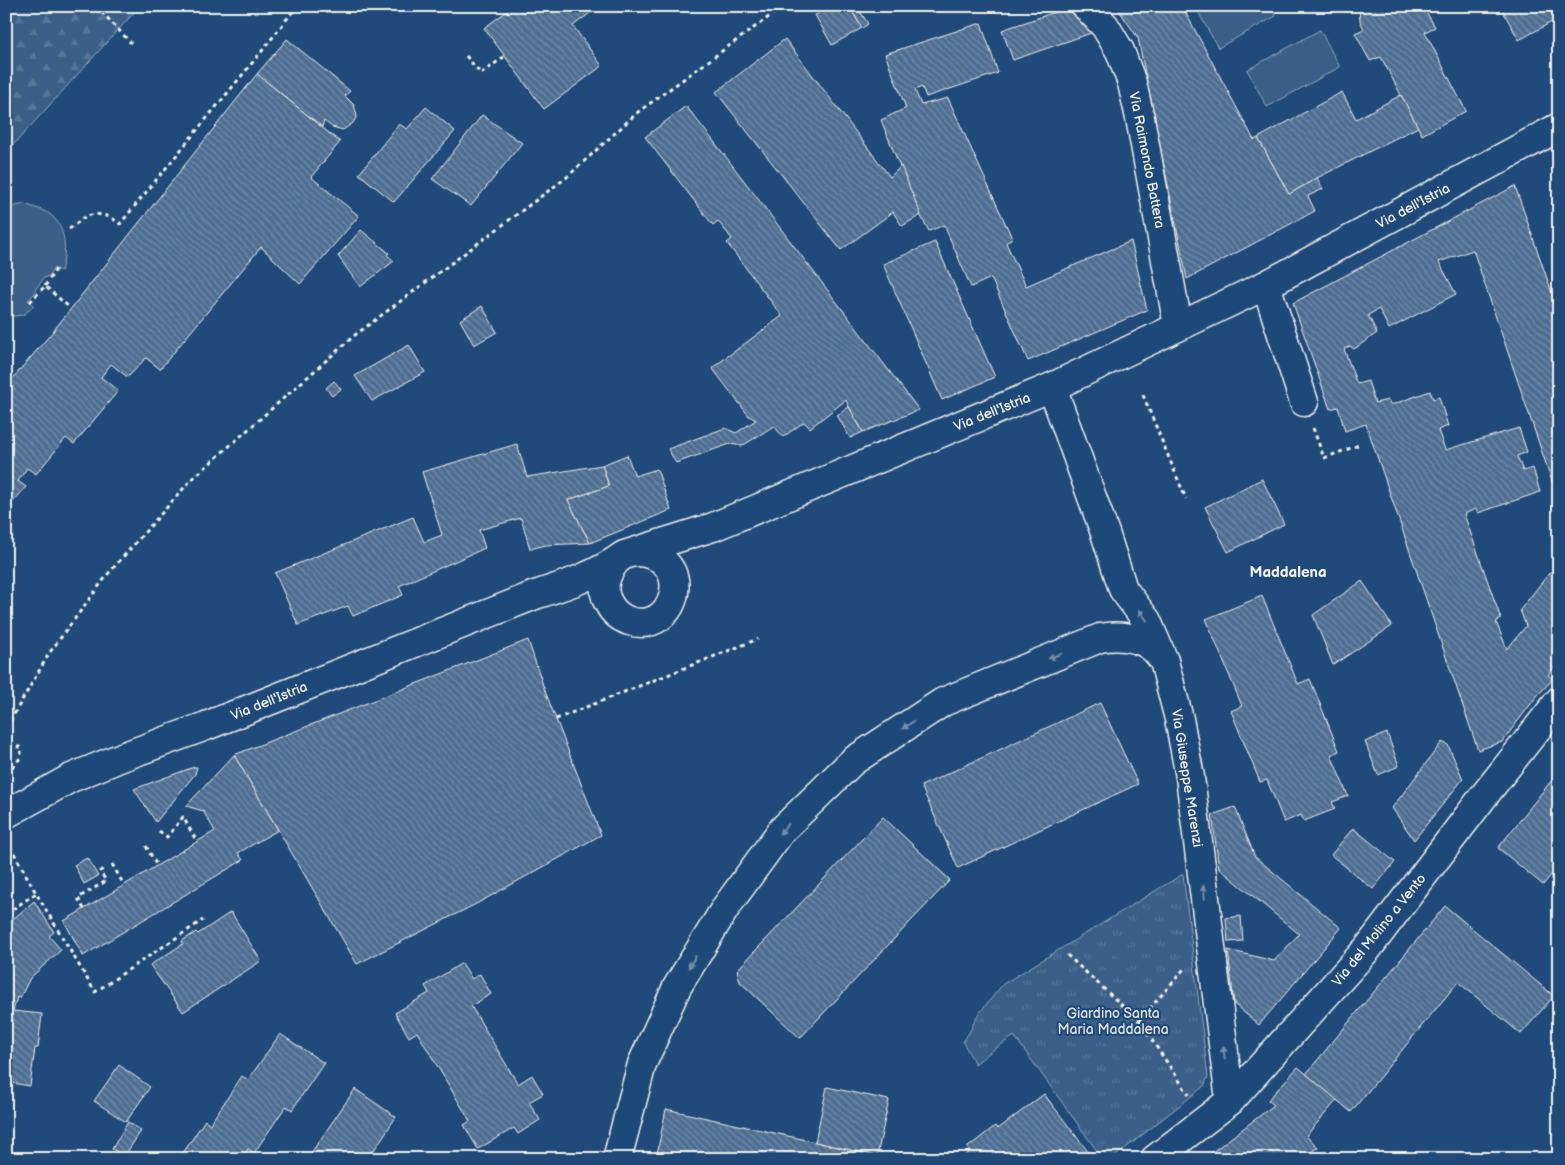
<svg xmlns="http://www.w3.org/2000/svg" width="1565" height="1165" viewBox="0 0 1565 1165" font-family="'Balsamiq Sans',sans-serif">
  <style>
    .grass { fill: #3a5f88; stroke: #97a8b8 }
    .forest { fill: url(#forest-firs); stroke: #97a8b8 }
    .park { fill: url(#park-tufts); stroke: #97a8b8 }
    .building { fill: url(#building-back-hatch); stroke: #f4f1e8 }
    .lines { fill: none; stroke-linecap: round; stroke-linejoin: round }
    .street-casing { stroke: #f4f1e8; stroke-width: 31 }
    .secondary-casing { stroke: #f4f1e8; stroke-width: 31 }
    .path { stroke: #f4f1e8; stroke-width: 3; stroke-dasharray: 4 4; stroke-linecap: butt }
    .street { stroke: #1f4a7a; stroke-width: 28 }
    .secondary { stroke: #1f4a7a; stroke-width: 28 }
    .oneway { fill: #748da6 }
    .labels { text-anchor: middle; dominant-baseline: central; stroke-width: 4.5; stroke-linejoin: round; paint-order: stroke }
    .street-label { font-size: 14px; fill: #f4f1e8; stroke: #1f4a7a }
    .park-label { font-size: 14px; fill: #e1e2de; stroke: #1f4a7a }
    .neighbourhood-label { font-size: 15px; font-weight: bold; fill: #f4f1e8; stroke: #1f4a7a }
  </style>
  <defs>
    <pattern id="forest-firs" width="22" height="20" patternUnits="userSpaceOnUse" patternTransform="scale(1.25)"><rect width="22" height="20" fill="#3a5f88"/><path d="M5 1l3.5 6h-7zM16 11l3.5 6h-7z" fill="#577699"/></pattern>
    <pattern id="park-tufts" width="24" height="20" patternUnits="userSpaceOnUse" patternTransform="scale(1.25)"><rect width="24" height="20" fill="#3a5f88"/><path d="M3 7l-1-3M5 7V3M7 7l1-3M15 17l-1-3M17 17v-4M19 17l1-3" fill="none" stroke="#577699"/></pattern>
    <pattern id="building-back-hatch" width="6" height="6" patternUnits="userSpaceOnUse" patternTransform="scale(1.25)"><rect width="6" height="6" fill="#4d6e92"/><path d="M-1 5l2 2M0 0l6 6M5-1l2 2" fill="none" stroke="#708aa6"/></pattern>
  </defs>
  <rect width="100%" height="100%" fill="#1f4a7a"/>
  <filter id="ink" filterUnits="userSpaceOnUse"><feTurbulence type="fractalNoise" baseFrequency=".02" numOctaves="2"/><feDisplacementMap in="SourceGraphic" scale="10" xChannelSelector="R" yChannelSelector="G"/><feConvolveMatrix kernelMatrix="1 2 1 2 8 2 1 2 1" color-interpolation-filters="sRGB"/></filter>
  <g filter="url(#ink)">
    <!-- grass -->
    <g class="grass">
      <polygon points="1195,6 1271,6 1276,16 1218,48"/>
      <polygon points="1320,30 1340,67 1267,107 1247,70"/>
      <path d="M25,204c7,3 16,5 23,9 19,12 19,39 13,58l-7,-3 -5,8 -5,2 -9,12v3l-7,7 6,6 -11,9 -17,2v-109z"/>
    </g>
    <!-- forest -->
    <polygon class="forest" points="6,6 140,6 6,153"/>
    <!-- park -->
    <polygon class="park" points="1183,874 1208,1077 1204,1086 1112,1159 1103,1159 1014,1036 993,1050 975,1064 963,1042 970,1031 977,1016 1003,984"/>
    <!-- building -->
    <g class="building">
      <polygon points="514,6 599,6 573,26 602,66 544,109 484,28"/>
      <polygon points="831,6 849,6 862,28 832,45 815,15"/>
      <polygon points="849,6 868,6 860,11 868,24 862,28"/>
      <polygon points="1073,6 1094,32 1013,60 1002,30"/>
      <polygon points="1116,6 1182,6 1254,140 1258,138 1289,194 1317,178 1323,189 1308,196 1315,211 1187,279 1138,38"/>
      <polygon points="1359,6 1423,6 1435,27 1425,32 1466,111 1422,135 1381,57 1370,61 1355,33 1364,29 1360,21"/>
      <polygon points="1500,6 1559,6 1559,18 1519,40"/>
      <polygon points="981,23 998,73 926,97 922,87 915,90 921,105 948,98 1012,238 1006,243 1026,286 1131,241 1147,310 1028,361 991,278 971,287 944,225 929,231 918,211 881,120 906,108 885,54"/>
      <polygon points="287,39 350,91 345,96 354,105 357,116 353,123 343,130 332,127 324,121 322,127 257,74"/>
      <polygon points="785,39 890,177 901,166 921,215 902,226 893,212 841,250 716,92"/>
      <polygon points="257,74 340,142 311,177 359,216 300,284 261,247 160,369 146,358 129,376 126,376 111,364 101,377 118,391 74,444 66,438 36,474 27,468 18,481 26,487 6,510 6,386 50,335"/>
      <polygon points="1342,92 1356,119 1401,95 1418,127 1317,178 1289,194 1258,138"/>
      <polygon points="686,106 726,157 919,410 863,432 849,407 846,400 810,428 804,422 783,437 774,426 742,446 730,444 676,463 668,449 725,428 736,433 756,420 749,416 712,368 782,316 727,243 732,239 718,221 713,225 645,137"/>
      <polygon points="426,107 455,131 394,202 359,174 399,124 407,129"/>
      <polygon points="482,115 522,143 471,206 432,179"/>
      <polygon points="1515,186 1559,313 1559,502 1473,250 1439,262 1456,294 1389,329 1379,309 1368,315 1377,333 1354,349 1350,346 1344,349 1357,384 1368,381 1375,403 1388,400 1391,405 1430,391 1433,399 1439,397 1448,426 1438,430 1445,450 1519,428 1527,452 1517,456 1523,471 1533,468 1540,492 1478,513 1476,509 1464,514 1501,619 1496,622 1507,649 1526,626 1520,610 1550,572 1559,570 1559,661 1548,675 1553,679 1537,696 1502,742 1478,750 1366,424 1345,431 1338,407 1330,409 1293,303"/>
      <polygon points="361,230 389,253 387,255 394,261 360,287 338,256"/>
      <polygon points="935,242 995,377 942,400 883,264"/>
      <polygon points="482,306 497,332 474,345 460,320"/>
      <polygon points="409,345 425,372 372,401 355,376"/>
      <polygon points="334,381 341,389 332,396 326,388"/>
      <polygon points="849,407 863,432 850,438 837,415"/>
      <polygon points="517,444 527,477 602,465 609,486 568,500 590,543 546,545 530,549 521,518 479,530 485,548 399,586 403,595 353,616 348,606 298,625 275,573 413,517 424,542 442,535 422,472"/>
      <polygon points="627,455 635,476 657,469 671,510 590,543 568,500 609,486 602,465"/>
      <polygon points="1262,479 1284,524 1228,552 1205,507"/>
      <polygon points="1362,581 1392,626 1333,665 1313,615"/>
      <polygon points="1262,596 1298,684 1310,679 1339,751 1331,755 1348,796 1332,802 1335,809 1304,821 1301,815 1284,822 1267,780 1260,782 1231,711 1242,706 1206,619"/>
      <polygon points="528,640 545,691 601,835 478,903 357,964 234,755"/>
      <polygon points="1100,703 1138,784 958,868 921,786"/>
      <polygon points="1387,733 1399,766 1378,775 1365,742"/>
      <polygon points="1442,742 1448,745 1463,779 1414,840 1392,808"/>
      <polygon points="234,755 278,830 238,853 243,860 83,956 64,921 215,831 203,811 186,806"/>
      <polygon points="194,767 197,767 195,774 156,822 134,789"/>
      <polygon points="1559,771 1559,865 1543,885 1498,848"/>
      <polygon points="1235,807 1255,857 1341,928 1259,1025 1234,1004 1228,950 1274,961 1299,934 1219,868 1212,815"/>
      <polygon points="883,817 950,880 800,1038 740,982 737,970"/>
      <polygon points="1353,828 1395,862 1373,889 1331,855"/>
      <polygon points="87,858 98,876 84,884 74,865"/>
      <polygon points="34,901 54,932 49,936 61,950 30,978 20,998 17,997 13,1011 42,1014 38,1048 35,1048 30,1086 6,1082 6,925"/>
      <polygon points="1445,906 1554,996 1521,1034 1458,982 1351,1112 1306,1074"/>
      <polygon points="231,912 261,961 183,1012 150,965 183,944 182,941 196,932 198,934"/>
      <polygon points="1241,916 1243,941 1228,942 1226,918"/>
      <polygon points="462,963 472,979 480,974 491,994 471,1006 518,1084 532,1075 543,1094 529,1102 540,1120 518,1134 514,1128 478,1149 464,1125 470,1121 417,1032 409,1037 395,1013 429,993 425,986"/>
      <polygon points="280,1034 324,1063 292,1110 286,1106 254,1153 248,1149 242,1159 179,1159 205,1120 210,1124 242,1076 248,1080"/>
      <polygon points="119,1065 150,1087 126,1122 94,1101"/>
      <polygon points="1298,1067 1337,1100 1306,1136 1318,1147 1302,1159 1203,1159 1274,1105 1268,1100"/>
      <polygon points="827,1087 889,1100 877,1156 815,1142"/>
      <polygon points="355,1089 396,1117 368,1159 307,1159"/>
      <polygon points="1044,1094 1092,1157 1090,1159 960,1159 970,1152 967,1148 995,1126 998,1129"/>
      <polygon points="666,1109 815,1142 888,1159 656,1159"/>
      <polygon points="128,1122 141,1131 124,1157 112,1149"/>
    </g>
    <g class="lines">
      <!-- street casing -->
      <g class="street-casing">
        <g id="street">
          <polyline points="1086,6 1105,26 1120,51 1132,83 1140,118 1178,326"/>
          <polyline points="1266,285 1304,402"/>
          <polyline points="1052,387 1105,533 1123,589 1147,621 1164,661 1179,719 1190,777 1230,1101"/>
          <path d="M617,1159l25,-95 35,-77 49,-80 56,-77 71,-69 90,-59 157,-64c16,-3 36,-2 50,8 5,3 10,10 14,15"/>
        </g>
      </g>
      <!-- secondary casing -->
      <g class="secondary-casing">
        <g id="secondary">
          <path d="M615,562c-9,12 -15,28 -6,42 4,8 12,14 20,17 50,15 68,-68 6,-69"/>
          <path d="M6,814l65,-36 51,-21 84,-31 329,-131c31,-10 62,-20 89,-40l89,-28 339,-140 214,-102 293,-158"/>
          <polyline points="1155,1159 1230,1101 1368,948 1483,797 1559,701"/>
        </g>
      </g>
      <!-- path -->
      <g class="path">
        <polyline points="96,6 131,43"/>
        <polyline points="466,56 481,74 505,56"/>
        <path d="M69,229c5,-3 11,-9 16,-12 12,-6 26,-1 35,7l142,-173 35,-45"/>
        <polyline points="45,286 56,269"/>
        <polyline points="30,302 45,286 70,308"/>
        <polyline points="1143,395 1186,499"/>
        <polyline points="1313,428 1324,458 1359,445"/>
        <polyline points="556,719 758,639"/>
        <polyline points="6,728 50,652 108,574 191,480 355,335 567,177 638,112 784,6"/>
        <polyline points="6,756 11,747 21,747 21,757 6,775"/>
        <polyline points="159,831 167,837 183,817 197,842"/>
        <polyline points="10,846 36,893 95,992 203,920"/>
        <polyline points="146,846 157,866"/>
        <polyline points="112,864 124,885"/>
        <polyline points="84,909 78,898 106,881 100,871 106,868"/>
        <polyline points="6,914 36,893"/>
        <polyline points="1067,955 1139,1021 1189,1095"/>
        <polyline points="1139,1021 1184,969"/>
      </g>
      <!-- street -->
      <use href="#street" class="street"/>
      <!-- secondary -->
      <use href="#secondary" class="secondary"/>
    </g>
    <!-- one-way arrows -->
    <defs><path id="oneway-solid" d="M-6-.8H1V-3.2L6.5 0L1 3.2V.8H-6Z" transform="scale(1.25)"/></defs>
    <g class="oneway">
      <use href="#oneway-solid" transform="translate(1143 615) rotate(-126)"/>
      <use href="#oneway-solid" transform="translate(1055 656) rotate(158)"/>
      <use href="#oneway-solid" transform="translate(908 725) rotate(147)"/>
      <use href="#oneway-solid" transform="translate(784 829) rotate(132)"/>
      <use href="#oneway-solid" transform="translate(1204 892) rotate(-97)"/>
      <use href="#oneway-solid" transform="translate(692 962) rotate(121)"/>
      <use href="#oneway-solid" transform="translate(1224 1053) rotate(-97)"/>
    </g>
  </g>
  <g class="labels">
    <!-- street labels -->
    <g class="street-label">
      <text transform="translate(1147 160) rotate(79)">Via Raimondo Battera</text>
      <text transform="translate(1413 206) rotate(-28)">Via dell'Istria</text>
      <text transform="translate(992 412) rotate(-22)">Via dell'Istria</text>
      <text transform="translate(269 701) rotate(-22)">Via dell'Istria</text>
      <text transform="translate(1187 778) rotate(81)">Via Giuseppe Marenzi</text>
      <text transform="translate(1379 930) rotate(-51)">Via del Molino a Vento</text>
    </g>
    <!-- park labels -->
    <g class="park-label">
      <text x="1113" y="1013">Giardino Santa<tspan x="1113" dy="16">Maria Maddalena</tspan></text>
    </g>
    <!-- neighbourhood labels -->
    <g class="neighbourhood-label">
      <text x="1288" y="572">Maddalena</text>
    </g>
  </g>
  <!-- margin -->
  <rect width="1565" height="1165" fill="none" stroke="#1f4a7a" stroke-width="25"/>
  <rect x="12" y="12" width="1540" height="1140" fill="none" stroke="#f4f1e8" stroke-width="2" filter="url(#ink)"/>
</svg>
